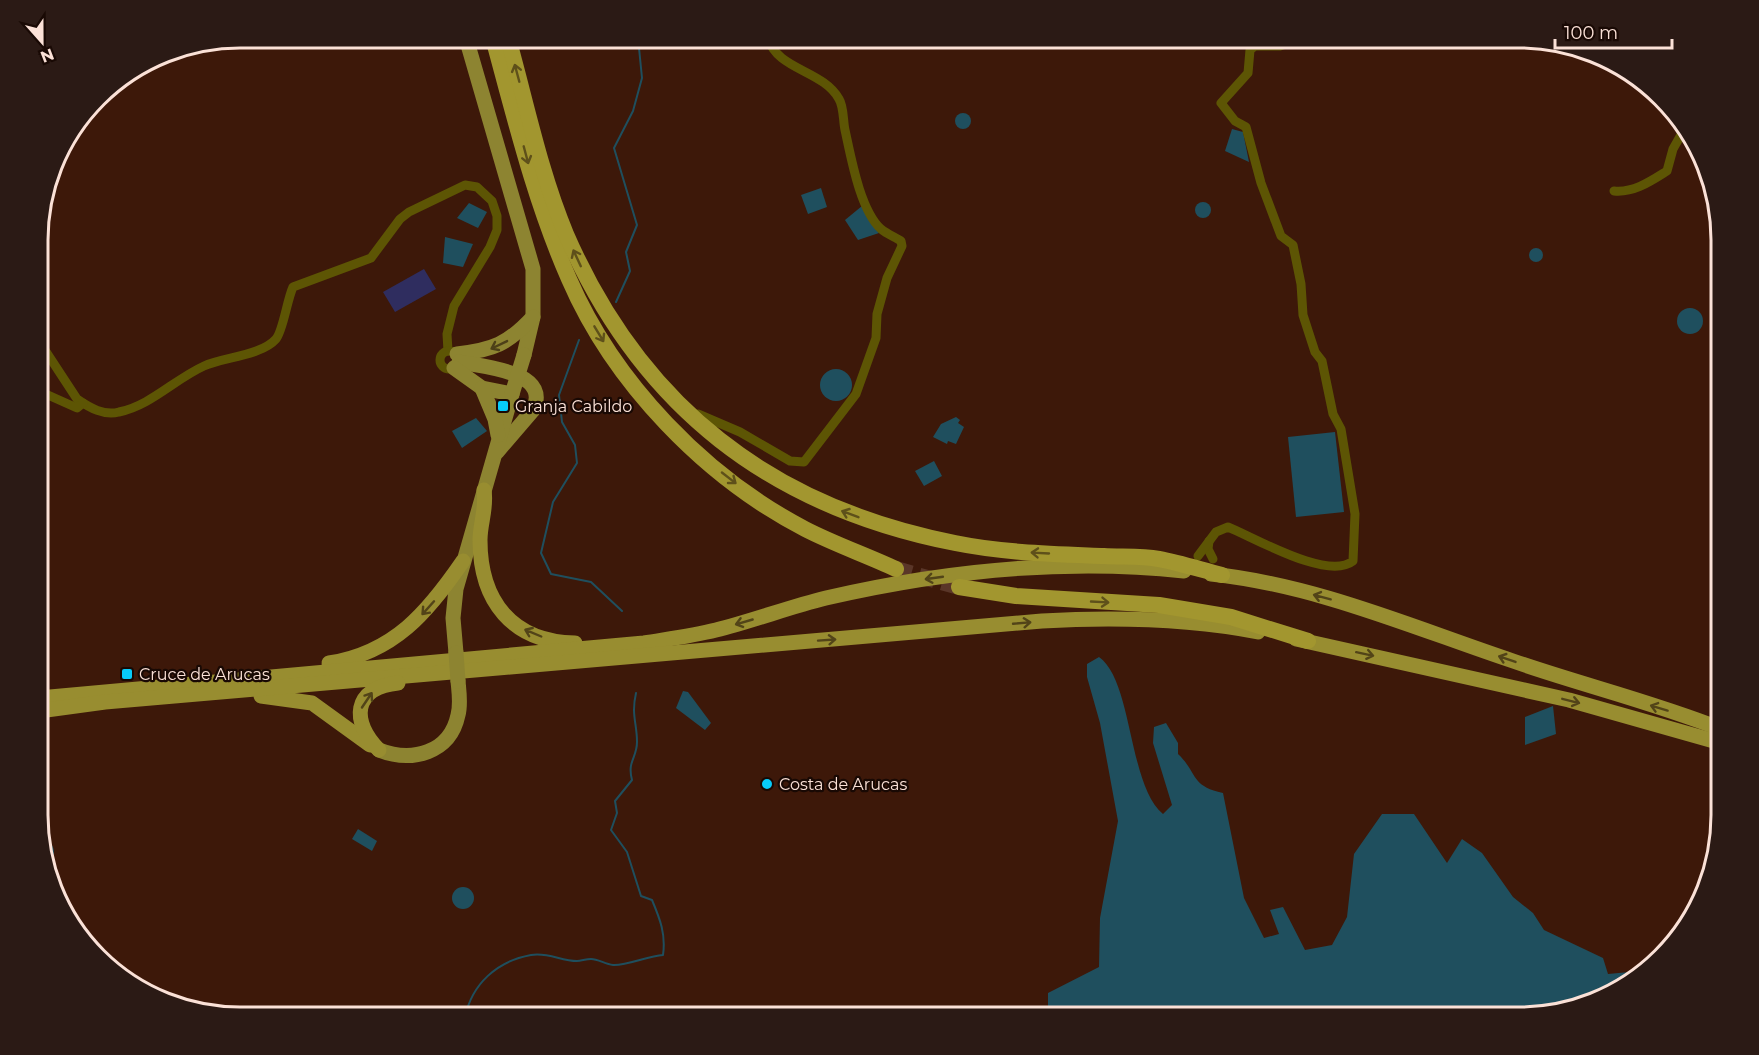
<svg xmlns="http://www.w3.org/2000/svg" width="1759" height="1055" viewBox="0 0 1759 1055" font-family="Montserrat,sans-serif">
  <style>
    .green { fill: #2f2d5f }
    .water { fill: #1f4f5e }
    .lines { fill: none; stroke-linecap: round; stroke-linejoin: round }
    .stream { stroke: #1f4f5e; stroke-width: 2 }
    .motorway-tunnel { stroke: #5a3628; stroke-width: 16; stroke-dasharray: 16 8; stroke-linecap: butt }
    .minor { stroke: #5d5504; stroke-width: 9 }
    .primary { stroke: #8d8431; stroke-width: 15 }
    .trunk { stroke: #988d30; stroke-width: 15 }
    .motorway { stroke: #a2962f; stroke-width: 16 }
    .primary-bridge { stroke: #8d8431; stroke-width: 15 }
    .oneway { stroke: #5e501a }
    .oneway2 { stroke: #4d4018 }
    .oneway3 { stroke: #524418 }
    .poi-dot { fill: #07cbf9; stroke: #190904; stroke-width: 2 }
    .labels { text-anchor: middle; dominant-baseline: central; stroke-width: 4.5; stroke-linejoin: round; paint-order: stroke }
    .poi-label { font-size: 16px; fill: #fbe1d7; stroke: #190904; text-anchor: start }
    .rim { fill: none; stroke: #fbe1d7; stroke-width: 3 }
  </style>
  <rect width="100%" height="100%" fill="#3d1809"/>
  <!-- green -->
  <polygon class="green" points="424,269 436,289 395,312 383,292"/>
  <!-- water -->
  <g class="water">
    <circle cx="963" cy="121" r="8"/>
    <polygon points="1232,129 1243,132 1249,162 1225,151"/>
    <polygon points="821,188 827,207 808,214 801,195"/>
    <circle cx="1203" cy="210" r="8"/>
    <polygon points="469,203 487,212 478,228 457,218"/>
    <polygon points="862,206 879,233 858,240 845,220"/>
    <polygon points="445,237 473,244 463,267 443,263"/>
    <circle cx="1536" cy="255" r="7"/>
    <circle cx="1690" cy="321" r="13"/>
    <circle cx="836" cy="385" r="16"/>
    <polygon points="956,417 960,420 958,423 964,427 956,444 948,441 947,444 933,437 941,424"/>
    <polygon points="476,418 487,431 462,448 452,431"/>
    <polygon points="1335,432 1344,512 1296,517 1288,437"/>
    <polygon points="934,461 942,476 924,486 915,471"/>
    <path d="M1099,657c34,24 29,128 64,157l9,-9 -19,-62 1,-16 12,-4 12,20v11c20,19 12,32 45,39l21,105 20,40 15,-4 -9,-24 13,-3 22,43 27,-5 15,-28 7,-63 28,-40h32l33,49 15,-24 20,14 31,44 20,16 11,17 59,28 5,16 32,-3 -19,19 -89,27h-484v-24l51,-26 1,-49 18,-97 -18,-98 -13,-46v-13z"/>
    <polygon points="683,691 688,692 711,723 705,730 676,708"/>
    <polygon points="1553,706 1556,734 1525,745 1525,717"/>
    <polygon points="358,829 377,841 372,851 352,839"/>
    <path d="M39,837c15,3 20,17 9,28z"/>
    <circle cx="463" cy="898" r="11"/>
  </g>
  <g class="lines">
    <!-- stream -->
    <g class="stream">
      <polyline points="616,302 630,271 626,252 637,225 614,148 633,111 642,78 638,38"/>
      <polyline points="579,340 559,395 562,422 575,445 577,463 553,502 541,553 551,574 591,582 622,611"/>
      <path d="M465,1017c7,-33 32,-56 66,-62 17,-3 30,6 46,6 4,0 9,-2 14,-2 7,0 14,5 22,6 13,1 35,-9 50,-10 3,-21 -3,-36 -11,-55l-11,-4 -14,-44 -16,-22 6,-17 -2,-12 17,-21c-5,-19 5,-22 5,-38 0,-19 -6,-27 -1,-49"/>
    </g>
    <!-- motorway-tunnel -->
    <polyline class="motorway-tunnel" points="896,569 959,587"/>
    <!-- minor -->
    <g class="minor">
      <path d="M1614,191c20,2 37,-10 53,-20l6,-22 13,-23"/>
      <path d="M39,341l38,58c13,9 27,17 42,13 31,-6 56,-33 85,-46 19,-9 57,-10 72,-27 7,-8 11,-39 17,-52l78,-29 29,-39 9,-7 56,-27 12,2 15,14 5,15v14l-7,17 -36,59 -7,28 1,17"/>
      <circle cx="449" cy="360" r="9"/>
      <polyline points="39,391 77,408 83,403"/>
      <path d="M698,414l42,18 50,29 14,1 52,-68 20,-56 1,-24 10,-36 15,-32 -1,-5c-6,-4 -14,-7 -20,-12 -21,-19 -30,-72 -36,-99 -2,-9 -1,-23 -6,-31 -16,-29 -62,-29 -71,-61"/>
      <polyline points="1209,541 1208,549 1213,559"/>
      <path d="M1198,556l18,-24 12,-5c27,11 100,54 125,34l2,-47 -14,-85 -8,-15 -11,-53 -7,-9 -12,-37 -2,-31 -8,-39 -12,-9 -20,-53 -15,-56 -11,-6 -14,-18 27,-30 2,-23 5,-4h25l23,-8"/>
    </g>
    <!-- primary -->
    <g class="primary">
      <polyline points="466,38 533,269 533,317 524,355"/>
      <path d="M457,354c36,-4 51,-10 76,-37"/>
      <path d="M459,362c24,5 93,9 74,48l-36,42"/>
      <polyline points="454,368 482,388 512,394 456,589 453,618 456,653"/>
      <polyline points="482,388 495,419 498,435"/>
      <path d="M379,750c33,13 71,3 79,-35 3,-11 1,-23 0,-34"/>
    </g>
    <!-- trunk -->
    <g class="trunk">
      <path d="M484,490c3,18 -4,33 -4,50 0,61 32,102 95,103"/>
      <path d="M1211,574c105,11 203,54 302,87 69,24 140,41 208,68"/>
      <polyline points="1296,639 1569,700 1721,743"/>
      <path d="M329,663c65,-10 99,-51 134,-102"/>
      <polyline points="261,696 312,703 370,745"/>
      <path d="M39,698l605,-55c24,-4 48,-7 72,-13 37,-9 73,-23 110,-32 117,-27 238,-40 358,-27"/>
      <path d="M39,711l66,-9 937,-81c73,-4 144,-3 216,11"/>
      <path d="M379,750c-28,-28 -27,-62 19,-67"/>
    </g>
    <!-- motorway -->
    <g class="motorway">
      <path d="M493,38c22,81 42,164 76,241 45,104 136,198 236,250 29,15 61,26 91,40"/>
      <path d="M508,38c18,64 32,134 58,196 75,173 205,273 389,309 49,10 100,11 149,13 18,1 38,0 55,3 21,4 43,11 63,16"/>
      <polyline points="959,587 1016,596 1159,605 1231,617 1308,641"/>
    </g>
    <!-- primary-bridge -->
    <g class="primary-bridge">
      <polyline points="512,394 524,355"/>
      <polyline points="456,653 458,681"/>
    </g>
  </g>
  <!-- one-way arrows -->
  <defs><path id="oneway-shaft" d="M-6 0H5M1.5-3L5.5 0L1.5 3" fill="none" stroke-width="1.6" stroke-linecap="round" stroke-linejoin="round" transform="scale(1.5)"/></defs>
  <g class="oneway">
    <use href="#oneway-shaft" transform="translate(517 73) rotate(-105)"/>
    <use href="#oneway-shaft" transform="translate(526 155) rotate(75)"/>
    <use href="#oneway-shaft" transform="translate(577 258) rotate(-115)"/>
    <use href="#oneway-shaft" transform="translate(599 334) rotate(59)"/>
    <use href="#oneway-shaft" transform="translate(729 478) rotate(38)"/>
    <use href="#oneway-shaft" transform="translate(850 514) rotate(-159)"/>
    <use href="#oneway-shaft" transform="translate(1040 553) rotate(-177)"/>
    <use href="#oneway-shaft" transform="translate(1100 602) rotate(3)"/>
  </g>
  <use class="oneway2" href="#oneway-shaft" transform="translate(499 345) rotate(154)"/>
  <g class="oneway3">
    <use href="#oneway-shaft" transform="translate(934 578) rotate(172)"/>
    <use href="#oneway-shaft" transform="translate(1322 597) rotate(-165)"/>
    <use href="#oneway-shaft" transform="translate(428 608) rotate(132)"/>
    <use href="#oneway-shaft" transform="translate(744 622) rotate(164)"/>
    <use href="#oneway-shaft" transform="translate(1022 623) rotate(-5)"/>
    <use href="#oneway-shaft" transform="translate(533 633) rotate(-157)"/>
    <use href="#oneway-shaft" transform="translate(827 640) rotate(-4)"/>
    <use href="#oneway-shaft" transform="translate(1365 654) rotate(12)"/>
    <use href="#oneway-shaft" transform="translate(1507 659) rotate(-161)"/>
    <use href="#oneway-shaft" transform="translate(367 700) rotate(-56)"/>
    <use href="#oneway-shaft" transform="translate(1571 701) rotate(14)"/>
    <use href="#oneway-shaft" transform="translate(1659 708) rotate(-163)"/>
  </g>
  <!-- markers -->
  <g class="poi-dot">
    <rect x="497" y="400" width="12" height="12" rx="3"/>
    <rect x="121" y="668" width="12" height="12" rx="3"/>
    <circle cx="767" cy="784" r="6"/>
  </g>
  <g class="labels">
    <!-- poi labels -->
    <g class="poi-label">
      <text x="515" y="406">Granja Cabildo</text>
      <text x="139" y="674">Cruce de Arucas</text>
      <text x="779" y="784">Costa de Arucas</text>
    </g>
  </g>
  <!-- crop -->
  <path d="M0 0H1759V1055H0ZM240 48H1519A192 192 0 0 1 1711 240V815A192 192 0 0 1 1519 1007H240A192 192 0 0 1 48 815V240A192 192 0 0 1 240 48Z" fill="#2b1a15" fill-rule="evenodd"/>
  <path class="rim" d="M240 48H1519A192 192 0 0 1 1711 240V815A192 192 0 0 1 1519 1007H240A192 192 0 0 1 48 815V240A192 192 0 0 1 240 48Z"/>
  <!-- north arrow -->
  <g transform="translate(42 42) rotate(159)" stroke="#190904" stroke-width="4.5" paint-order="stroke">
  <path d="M0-4.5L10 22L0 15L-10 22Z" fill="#fbe1d7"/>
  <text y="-9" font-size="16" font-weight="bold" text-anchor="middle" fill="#fbe1d7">N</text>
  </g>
  <!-- scale -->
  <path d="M1555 39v9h117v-9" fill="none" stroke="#fbe1d7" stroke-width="3"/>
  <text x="1564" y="39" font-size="18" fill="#fbe1d7" stroke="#190904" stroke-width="4.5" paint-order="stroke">100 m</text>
</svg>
